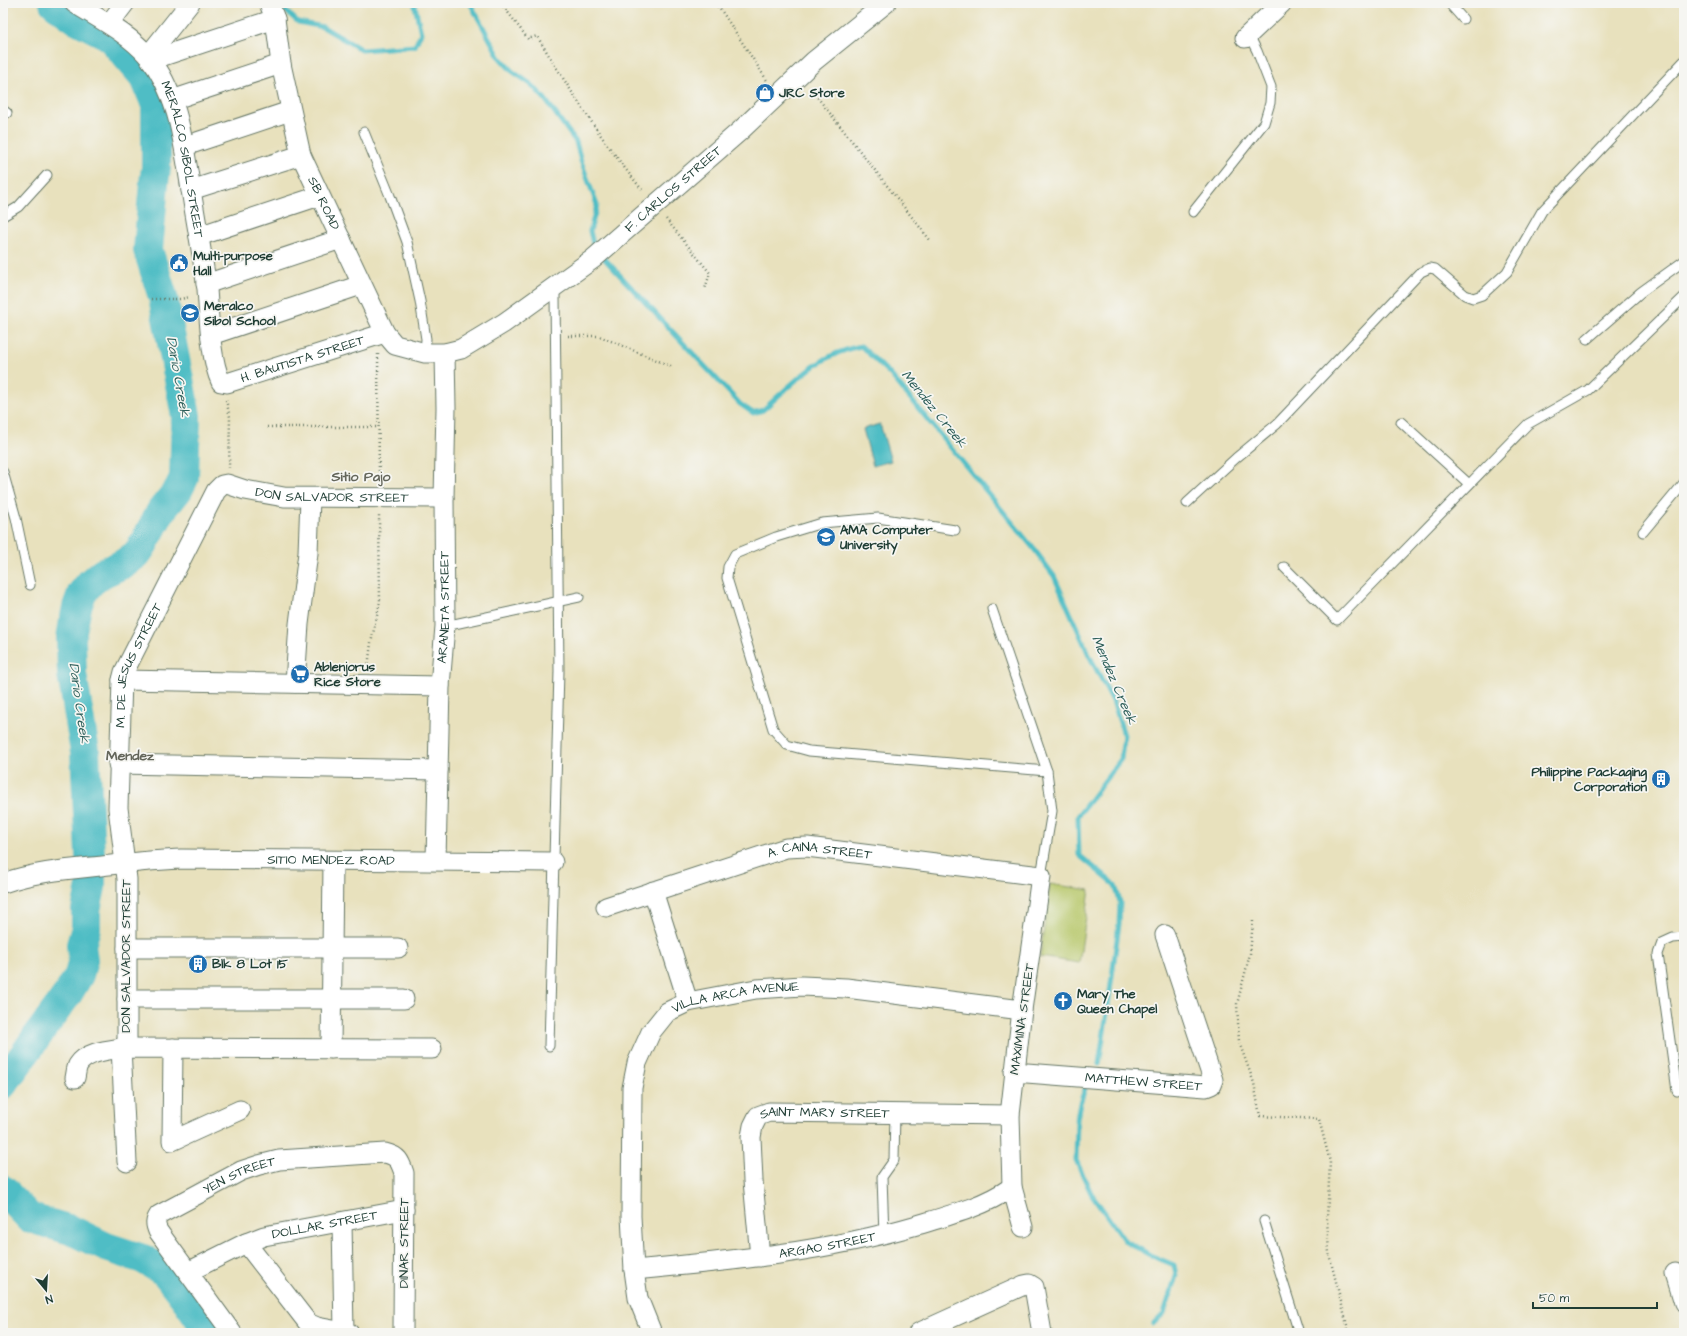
<svg xmlns="http://www.w3.org/2000/svg" width="1687" height="1336" viewBox="0 0 1687 1336" font-family="'Architects Daughter',sans-serif">
  <style>
    .green { fill: #b7c76a; stroke: #6b824f }
    .water { fill: #4fbdc5; stroke: #377d7c }
    .lines { fill: none; stroke-linecap: round; stroke-linejoin: round }
    .stream { stroke: #4fbdc5; stroke-width: 5 }
    .river { stroke: #4fbdc5; stroke-width: 30 }
    .lane-casing { stroke: #657664; stroke-width: 11 }
    .street-casing { stroke: #657664; stroke-width: 21 }
    .path { stroke: #657664; stroke-width: 2.5; stroke-dasharray: 1 3; stroke-linecap: butt }
    .lane { stroke: #fff; stroke-width: 9 }
    .street { stroke: #fff; stroke-width: 19 }
    .labels { text-anchor: middle; dominant-baseline: central; stroke-width: 3.5; stroke-linejoin: round; paint-order: stroke }
    .poi-label { font-size: 13px; font-weight: bold; fill: #1f3d34; stroke: #f6f6f2; text-anchor: start }
    .street-label { font-size: 13px; fill: #1f3d34; stroke: #f6f6f2 }
    .water-label { font-size: 14px; font-style: italic; fill: #2b5d58; stroke: #f6f6f2 }
    .neighbourhood-label { font-size: 14px; font-weight: bold; fill: #64665b; stroke: #f6f6f2 }
  </style>
  <rect width="100%" height="100%" fill="#f6f6f2"/>
  <filter id="ink" filterUnits="userSpaceOnUse"><feTurbulence type="fractalNoise" baseFrequency=".025" numOctaves="2"/><feDisplacementMap in="SourceGraphic" scale="8" xChannelSelector="R" yChannelSelector="G"/><feConvolveMatrix kernelMatrix="1 2 1 2 8 2 1 2 1" color-interpolation-filters="sRGB"/></filter>
  <filter id="wash" filterUnits="userSpaceOnUse"><feTurbulence type="fractalNoise" baseFrequency=".012" numOctaves="4" result="noise"/><feDisplacementMap in="SourceGraphic" scale="16" xChannelSelector="R" yChannelSelector="G"/><feGaussianBlur stdDeviation="0.9" result="paint"/><feColorMatrix in="noise" values="0 0 0 0 0 0 0 0 0 0 0 0 0 0 0 0 0 1.4 0 .05"/><feComposite in="paint" operator="in"/></filter>
  <g filter="url(#wash)">
    <rect width="100%" height="100%" fill="#e8e1bd"/>
    <!-- green -->
    <polygon class="green" points="1050,884 1090,890 1079,963 1040,957"/>
    <!-- water -->
    <polygon class="water" points="880,424 891,461 873,466 863,429"/>
    <g class="lines">
      <!-- stream -->
      <g class="stream">
        <polyline points="282,3 286,11 298,22 323,27 362,50 415,46 421,33 415,6 416,3"/>
        <polyline points="470,3 500,58 512,71 532,85 545,99 576,142 581,161 597,205 590,231 594,248 597,251"/>
        <path d="M602,256l138,148 13,9 10,-3c29,-26 57,-57 98,-64l30,29 143,174 20,27 35,79 24,46 11,34 -3,24 -43,57 1,39 36,30 5,17 -1,22 -11,82 -9,58"/>
        <polyline points="1085,1089 1080,1103 1077,1119 1076,1160 1091,1193 1124,1240 1150,1255 1174,1265 1176,1276 1164,1313 1154,1323"/>
      </g>
      <!-- river -->
      <g class="river">
        <polyline points="3,1084 69,992 79,975 83,960 81,945 86,928 86,910 91,887 91,874 85,752 72,674 71,639 73,626 77,607 82,593 91,582 103,573 123,564 137,554 143,545 161,511 178,490 184,478 186,416 163,297 148,250 154,183 156,168 156,105 145,78 109,36 76,19 54,3"/>
        <polyline points="3,1190 30,1218 71,1230 106,1247 143,1259 165,1272 188,1302 209,1333"/>
      </g>
    </g>
  </g>
  <g filter="url(#ink)">
    <g class="lines">
      <!-- lane casing -->
      <g class="lane-casing">
        <g id="lane">
          <polyline points="1449,3 1463,19"/>
          <polyline points="3,110 7,113"/>
          <polyline points="364,132 390,196 407,242 420,301 426,339 425,353"/>
          <polyline points="1193,212 1264,123 1270,103 1271,87 1257,51 1249,35"/>
          <polyline points="3,216 18,207 47,175"/>
          <polyline points="1587,339 1641,292 1684,261"/>
          <polyline points="1401,422 1469,484"/>
          <polyline points="3,472 16,518 30,585"/>
          <polyline points="1187,503 1236,458 1277,424 1421,272 1430,268 1435,269 1465,295 1473,298 1482,295 1507,272 1542,211 1684,61"/>
          <polyline points="955,530 878,518 822,523 776,537 735,554 728,567 727,578 773,729 787,745 809,751 1047,771"/>
          <polyline points="1643,532 1684,483"/>
          <polyline points="1284,567 1337,620 1528,424 1588,390 1684,297"/>
          <polyline points="992,609 1047,771 1052,811 1041,876"/>
          <polyline points="445,626 579,597"/>
          <polyline points="549,1046 559,671 555,295 553,287"/>
          <polyline points="1677,1091 1658,954 1662,943 1673,938 1684,937"/>
          <polyline points="1264,1221 1299,1333"/>
          <polyline points="884,1235 882,1177 894,1160 895,1113"/>
        </g>
      </g>
      <!-- street casing -->
      <g class="street-casing">
        <g id="street">
          <path id="s1" d="M74,3c25,16 54,30 74,53 32,39 36,93 44,140 5,31 11,62 15,93 2,26 3,70 14,93l6,1 158,-50"/>
          <path id="s2" d="M269,3l6,16 6,45 20,91 84,178 10,12 30,8h20l16,-4 43,-26 89,-64 147,-128 74,-70 72,-58"/>
          <polyline points="109,24 125,3"/>
          <polyline points="1245,38 1282,3"/>
          <polyline points="148,56 190,3"/>
          <polyline points="151,60 275,19"/>
          <polyline points="172,100 281,64"/>
          <polyline points="185,146 290,111"/>
          <polyline points="191,190 301,155"/>
          <polyline points="199,236 319,196"/>
          <polyline points="206,284 341,239"/>
          <polyline points="211,335 361,285"/>
          <polyline points="122,680 440,686"/>
          <polyline points="295,683 299,624 308,553 310,498"/>
          <polyline points="118,764 438,770"/>
          <path id="s3" d="M436,860l4,-174 5,-60 -1,-128 2,-90 -1,-55"/>
          <path id="s4" d="M3,883c29,-10 58,-13 88,-16 30,-3 60,-7 90,-8l372,3"/>
          <polyline points="653,891 688,1002"/>
          <path id="s5" d="M606,907l180,-59 21,-1 234,29 -19,134 -12,105 2,72 11,40"/>
          <polyline points="127,948 398,948"/>
          <polyline points="127,999 404,999"/>
          <polyline points="121,1048 127,1162"/>
          <path id="s6" d="M127,1048v-169l-9,-71 4,-128 2,-8 92,-181 6,-6 5,-1 18,6 39,7 160,1"/>
          <polyline points="173,1048 172,1141 240,1110"/>
          <polyline points="331,1049 333,861"/>
          <path id="s7" d="M1014,1072l192,15 5,-2 2,-5 -48,-145"/>
          <path d="M75,1078c1,-4 1,-9 3,-13 8,-13 30,-15 43,-17l311,1"/>
          <polyline points="342,1222 344,1332"/>
          <path id="s8" d="M246,1243l18,-7 140,-26"/>
          <path id="s9" d="M760,1257l-7,-76 -2,-44 2,-11 5,-10 11,-4 241,3"/>
          <path id="s10" d="M634,1270c96,-9 191,-18 283,-45 34,-10 66,-18 95,-38"/>
          <polyline points="188,1272 246,1243 308,1323 317,1327 349,1333"/>
          <polyline points="1675,1273 1684,1303"/>
          <path id="s11" d="M232,1333l-74,-102c-3,-7 -3,-10 1,-16l82,-44 18,-6 20,-5 106,-7c13,3 15,8 19,20l-1,160"/>
          <path id="s12" d="M652,1333l-14,-35 -4,-28 -3,-54 1,-128 5,-25 14,-31 16,-20 21,-10 68,-13 46,-3 44,2 176,22"/>
          <polyline points="918,1333 1024,1285 1029,1284 1034,1287 1042,1333"/>
        </g>
      </g>
      <!-- path -->
      <g class="path">
        <path d="M501,3l27,36 9,-3c33,54 66,107 107,156"/>
        <polyline points="710,3 719,7 768,82"/>
        <polyline points="810,88 930,240"/>
        <polyline points="666,219 710,273 705,289"/>
        <polyline points="151,299 180,299 190,297"/>
        <polyline points="568,336 599,336 673,367"/>
        <polyline points="378,354 379,481"/>
        <polyline points="226,400 230,417 229,468"/>
        <polyline points="267,427 378,427"/>
        <polyline points="368,667 371,643 380,602 379,514"/>
        <polyline points="1253,921 1250,954 1237,1004 1239,1042 1254,1083 1260,1116 1319,1119 1330,1162 1327,1219 1329,1254 1349,1333"/>
      </g>
      <!-- lane -->
      <use href="#lane" class="lane"/>
      <!-- street -->
      <use href="#street" class="street"/>
    </g>
  </g>
  <!-- icons -->
  <defs>
    <g id="shop-disc" transform="scale(1)"><circle r="9.5" fill="#1f6fb2" stroke="#f6f6f2"/><path d="M-5-2.5h2.3a2.7 3.5 0 0 1 5.4 0H5L5.5 6h-11ZM-1.5-2.5h3a1.5 2.3 0 0 0-3 0Z" fill="#fff"/></g>
    <g id="civic-disc" transform="scale(1)"><circle r="9.5" fill="#1f6fb2" stroke="#f6f6f2"/><path d="M-.6-6.5H3V-4.5H.6V-3L4-1V1h2V6H-6V1h2V-1L-.6-3ZM-1.2 2.5V6h2.4V2.5Z" fill="#fff"/></g>
    <g id="school-disc" transform="scale(1)"><circle r="9.5" fill="#1f6fb2" stroke="#f6f6f2"/><path d="M0-5L7-2L0 1L-7-2ZM-4 1L0 2.5L4 1V4Q0 6-4 4Z" fill="#fff"/></g>
    <g id="university-disc" transform="scale(1)"><circle r="9.5" fill="#1f6fb2" stroke="#f6f6f2"/><path d="M0-5L7-2L0 1L-7-2ZM-4 1L0 2.5L4 1V4Q0 6-4 4Z" fill="#fff"/></g>
    <g id="supermarket-disc" transform="scale(1)"><circle r="9.5" fill="#1f6fb2" stroke="#f6f6f2"/><path d="M-6-5.5h2.5l.6 2H6L4.5 2H-2.5L-4.4-4H-6ZM-1.5 3.2a1.3 1.3 0 1 0 .1 0ZM3 3.2a1.3 1.3 0 1 0 .1 0Z" fill="#fff"/></g>
    <g id="building-disc" transform="scale(1)"><circle r="9.5" fill="#1f6fb2" stroke="#f6f6f2"/><path d="M-4-6H4V6H1V3H-1V6H-4ZM-2.5-4.3h1.7v1.8h-1.7ZM.8-4.3h1.7v1.8H.8ZM-2.5-1h1.7V.8h-1.7ZM.8-1h1.7V.8H.8Z" fill="#fff"/></g>
    <g id="church-disc" transform="scale(1)"><circle r="9.5" fill="#1f6fb2" stroke="#f6f6f2"/><path d="M-1.2-6h2.4v3.5h3.3v2.4h-3.3V6h-2.4V-.1h-3.3v-2.4h3.3Z" fill="#fff"/></g>
  </defs>
  <g fill-rule="evenodd">
    <use href="#shop-disc" x="765" y="93"/>
    <use href="#civic-disc" x="179" y="263"/>
    <use href="#school-disc" x="190" y="313"/>
    <use href="#university-disc" x="826" y="537"/>
    <use href="#supermarket-disc" x="300" y="674"/>
    <use href="#building-disc" x="1661" y="779"/>
    <use href="#building-disc" x="198" y="964"/>
    <use href="#church-disc" x="1063" y="1001"/>
  </g>
  <g class="labels">
    <!-- poi labels -->
    <g class="poi-label">
      <text x="779" y="93">JRC Store</text>
      <text x="193" y="256">Multi-purpose<tspan x="193" dy="15">Hall</tspan></text>
      <text x="204" y="306">Meralco<tspan x="204" dy="15">Sibol School</tspan></text>
      <text x="840" y="530">AMA Computer<tspan x="840" dy="15">University</tspan></text>
      <text x="314" y="667">Ablenjorus<tspan x="314" dy="15">Rice Store</tspan></text>
      <text x="1647" y="772" text-anchor="end">Philippine Packaging<tspan x="1647" dy="15">Corporation</tspan></text>
      <text x="212" y="964">Blk 8 Lot 15</text>
      <text x="1077" y="994">Mary The<tspan x="1077" dy="15">Queen Chapel</tspan></text>
    </g>
    <!-- street labels -->
    <g class="street-label">
      <text stroke="none"><textPath href="#s1" startOffset="202">MERALCO SIBOL STREET</textPath></text>
      <text stroke="none"><textPath href="#s2" startOffset="702">F. CARLOS STREET</textPath></text>
      <text stroke="none"><textPath href="#s2" startOffset="209">SB ROAD</textPath></text>
      <text stroke="none"><textPath href="#s1" startOffset="514">H. BAUTISTA STREET</textPath></text>
      <text stroke="none"><textPath href="#s6" startOffset="700">DON SALVADOR STREET</textPath></text>
      <text stroke="none"><textPath href="#s3" startOffset="253">ARANETA STREET</textPath></text>
      <text stroke="none"><textPath href="#s6" startOffset="387">M. DE JESUS STREET</textPath></text>
      <text stroke="none"><textPath href="#s5" startOffset="223">A. CAINA STREET</textPath></text>
      <text stroke="none"><textPath href="#s4" startOffset="330">SITIO MENDEZ ROAD</textPath></text>
      <text transform="translate(126 956) rotate(-90)">DON SALVADOR STREET</text>
      <text stroke="none"><textPath href="#s12" startOffset="404">VILLA ARCA AVENUE</textPath></text>
      <text transform="translate(1022 1019) rotate(-82)">MAXIMINA STREET</text>
      <text stroke="none"><textPath href="#s7" startOffset="130">MATTHEW STREET</textPath></text>
      <text stroke="none"><textPath href="#s9" startOffset="210">SAINT MARY STREET</textPath></text>
      <text stroke="none"><textPath href="#s11" startOffset="233">YEN STREET</textPath></text>
      <text stroke="none"><textPath href="#s8" startOffset="81">DOLLAR STREET</textPath></text>
      <text transform="translate(404 1243) rotate(-90)">DINAR STREET</text>
      <text stroke="none"><textPath href="#s10" startOffset="195">ARGAO STREET</textPath></text>
    </g>
    <!-- water labels -->
    <g class="water-label">
      <text transform="translate(178 377) rotate(80)">Dario Creek</text>
      <text transform="translate(934 409) rotate(51)">Mendez Creek</text>
      <text transform="translate(1114 680) rotate(67)">Mendez Creek</text>
      <text transform="translate(79 703) rotate(82)">Dario Creek</text>
    </g>
    <!-- neighbourhood labels -->
    <g class="neighbourhood-label">
      <text x="361" y="477">Sitio Pajo</text>
      <text x="130" y="756">Mendez</text>
    </g>
  </g>
  <!-- margin -->
  <rect width="1687" height="1336" fill="none" stroke="#f6f6f2" stroke-width="16"/>
  <!-- north arrow -->
  <g transform="translate(46 1290) rotate(162)" stroke="#f6f6f2" stroke-width="3" paint-order="stroke">
  <path d="M0-3L7 15L0 10L-7 15Z" fill="#1f3d34"/>
  <text y="-6" font-size="11" font-weight="bold" text-anchor="middle" fill="#1f3d34">N</text>
  </g>
  <!-- scale -->
  <path d="M1533 1302v6h124v-6" fill="none" stroke="#1f3d34" stroke-width="2"/>
  <text x="1539" y="1302" font-size="12" fill="#1f3d34" stroke="#f6f6f2" stroke-width="3" paint-order="stroke">50 m</text>
</svg>
